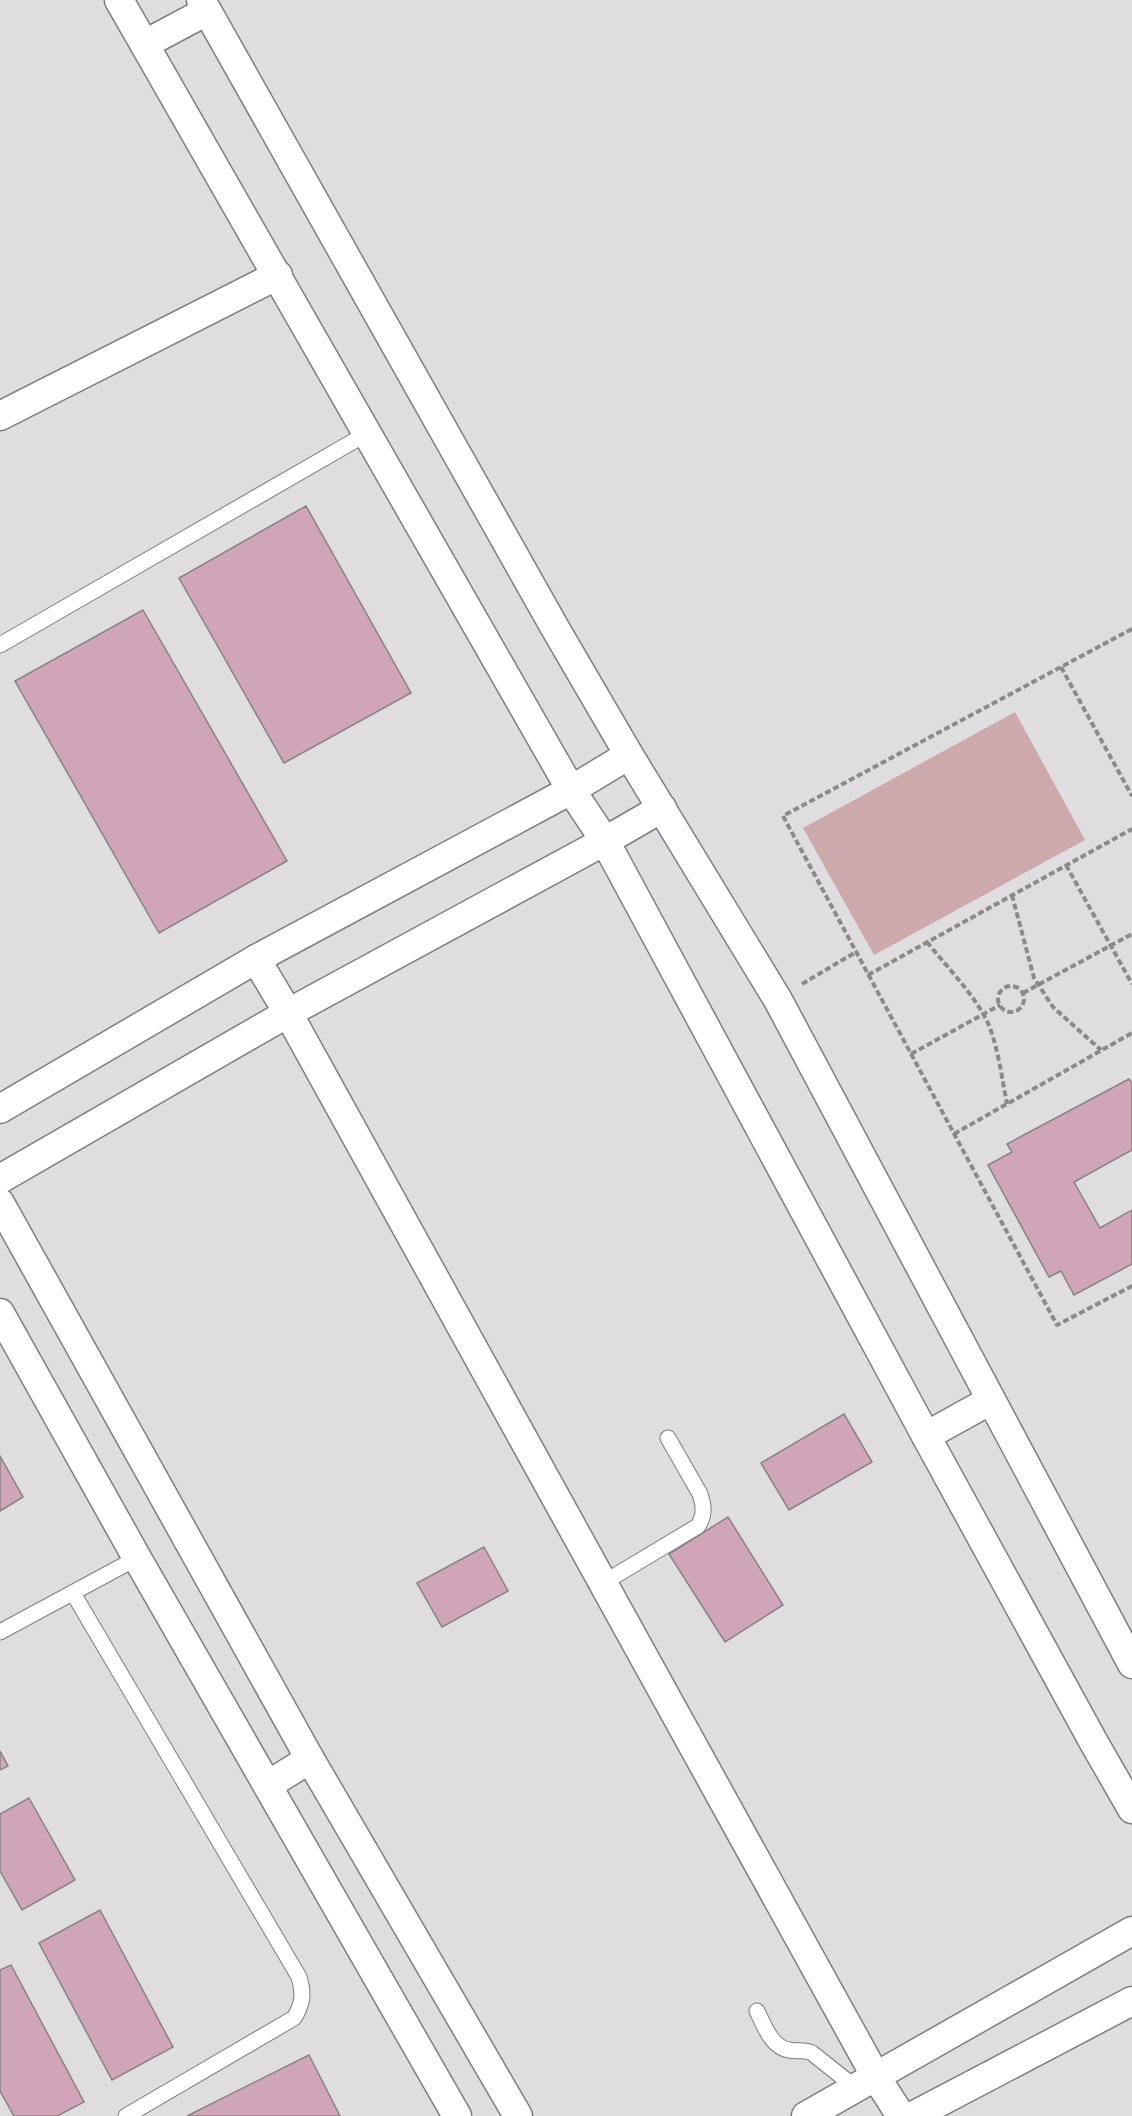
<svg xmlns="http://www.w3.org/2000/svg" width="1132" height="2116" viewBox="0 0 1132 2116" font-family="'Noto Sans',sans-serif">
  <style>
    .garden { fill: #cea9ab }
    .building { fill: #d1a5ba; stroke: #868284; stroke-width: 1.5 }
    .lines { fill: none; stroke-linecap: round; stroke-linejoin: round }
    .lane-casing { stroke: #7e7c7f; stroke-width: 17 }
    .street-casing { stroke: #7e7c7f; stroke-width: 31 }
    .path { stroke: #8b898c; stroke-width: 4; stroke-dasharray: 6 3; stroke-linecap: butt }
    .lane { stroke: #fff; stroke-width: 15 }
    .street { stroke: #fff; stroke-width: 28 }
  </style>
  <rect width="100%" height="100%" fill="#e0dde1"/>
  <!-- garden -->
  <polygon class="garden" points="1015,712 1085,840 874,955 803,828"/>
  <!-- building -->
  <g class="building">
    <polygon points="306,506 411,693 284,763 179,578"/>
    <polygon points="143,610 287,861 159,933 15,681"/>
    <polygon points="1129,1079 1132,1083 1132,1150 1074,1182 1100,1228 1132,1210 1132,1264 1074,1295 1061,1271 1049,1277 988,1165 1012,1152 1007,1144"/>
    <polygon points="844,1414 872,1462 789,1510 761,1463"/>
    <polygon points="0,1456 23,1497 0,1511"/>
    <polygon points="728,1517 783,1605 725,1642 669,1554"/>
    <polygon points="484,1547 508,1591 442,1627 417,1583"/>
    <polygon points="0,1751 8,1766 0,1770"/>
    <polygon points="29,1798 75,1880 22,1910 0,1871 0,1814"/>
    <polygon points="100,1910 173,2047 112,2080 39,1943"/>
    <polygon points="11,1965 84,2102 57,2116 14,2116 0,2091 0,1970"/>
    <polygon points="309,2055 340,2116 187,2116"/>
  </g>
  <g class="lines">
    <!-- lane casing -->
    <g class="lane-casing">
      <g id="lane">
        <polyline points="0,645 366,434"/>
        <path d="M603,1583l95,-57c7,-11 6,-20 2,-32l-32,-56"/>
        <path d="M73,1593l226,384c5,16 4,27 -5,41l-168,98"/>
        <polyline points="0,1632 137,1558"/>
        <path d="M757,2011c7,14 14,36 32,39 8,2 15,-1 23,3l44,35"/>
      </g>
    </g>
    <!-- street casing -->
    <g class="street-casing">
      <g id="street">
        <polyline points="119,0 571,790 605,841 926,1436 1093,1741 1132,1809"/>
        <polyline points="201,0 555,628 629,755 778,1000 1132,1664"/>
        <polyline points="145,44 207,11"/>
        <polyline points="0,416 278,275"/>
        <polyline points="256,959 288,1013 876,2077 901,2116"/>
        <polyline points="0,1109 256,959 571,790 629,755"/>
        <polyline points="0,1179 288,1013 605,841 662,808"/>
        <polyline points="0,1203 310,1759 518,2116"/>
        <polyline points="0,1313 137,1558 457,2116"/>
        <polyline points="926,1436 991,1400"/>
        <polyline points="268,1785 310,1759"/>
        <polyline points="806,2116 1132,1931"/>
        <polyline points="913,2116 1132,2001"/>
      </g>
    </g>
    <!-- path -->
    <g class="path">
      <polyline points="1132,629 783,816 1057,1325 1132,1286"/>
      <polyline points="1061,667 1132,796"/>
      <polyline points="1066,865 1132,984"/>
      <polyline points="1012,895 1034,978 1053,1007 1101,1050"/>
      <path d="M927,942c20,25 44,49 59,77 11,21 16,60 21,85"/>
      <polyline points="868,975 1132,829"/>
      <polyline points="802,984 856,952"/>
      <circle cx="1011" cy="999" r="13"/>
      <polyline points="1023,993 1132,934"/>
      <polyline points="911,1054 1000,1005"/>
      <polyline points="954,1134 1132,1033"/>
    </g>
    <!-- lane -->
    <use href="#lane" class="lane"/>
    <!-- street -->
    <use href="#street" class="street"/>
  </g>
</svg>
